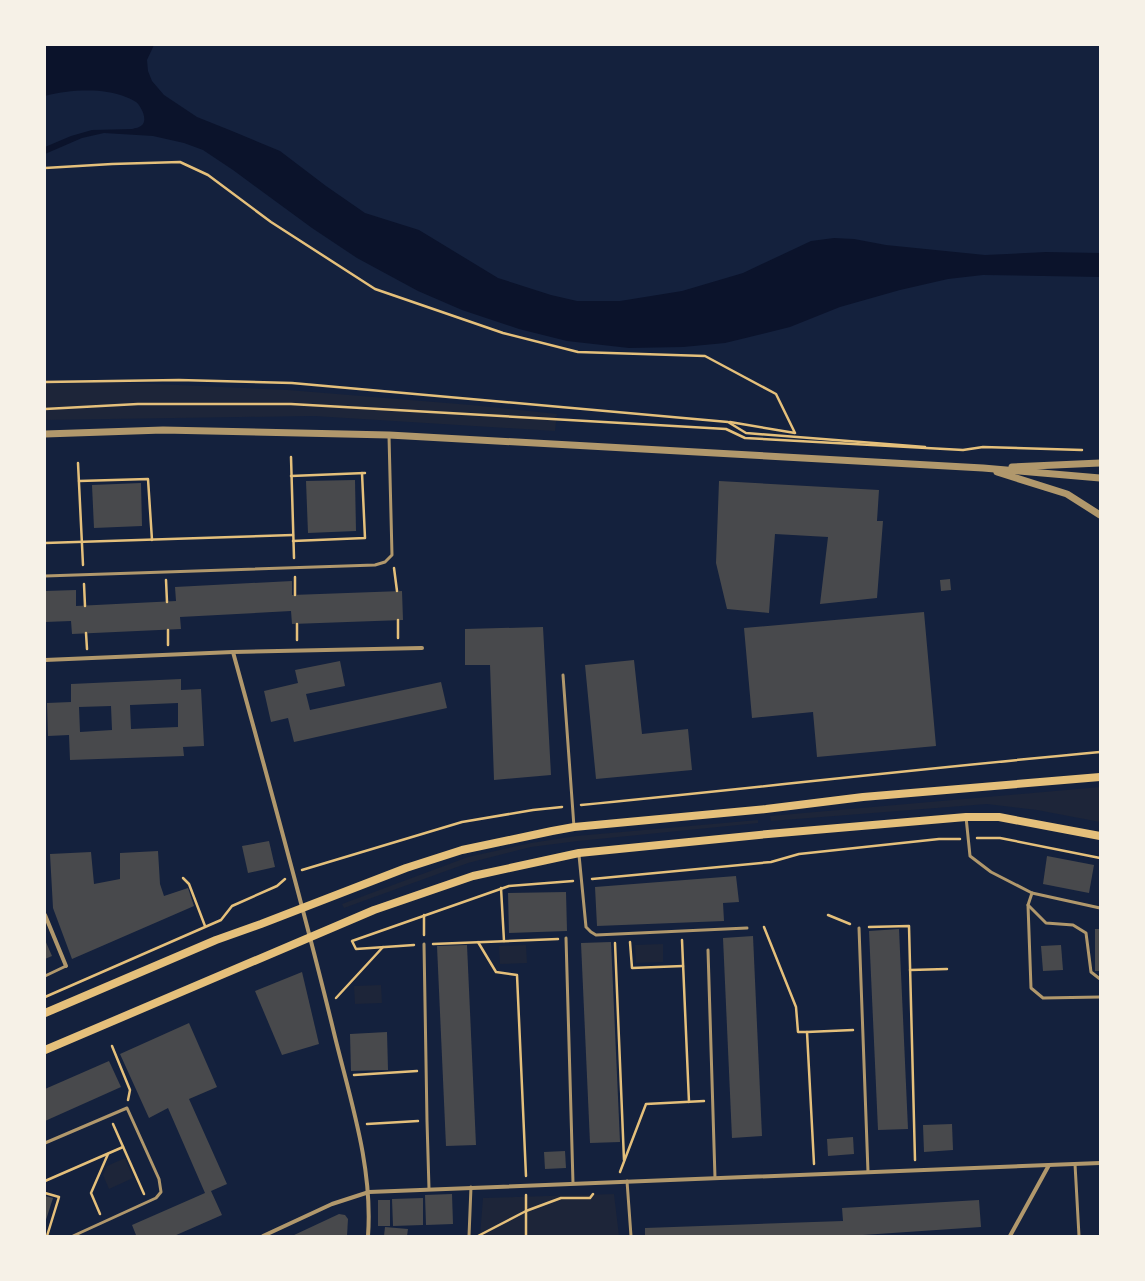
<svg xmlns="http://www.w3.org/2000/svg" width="1145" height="1281" viewBox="0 0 1145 1281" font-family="'Work Sans',sans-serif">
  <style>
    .green { fill: #1d2539 }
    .water { fill: #0b132b }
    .building { fill: #48494c; fill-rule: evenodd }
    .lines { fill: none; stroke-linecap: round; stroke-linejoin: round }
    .path { stroke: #e5c07b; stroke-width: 2.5 }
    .service { stroke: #b1986c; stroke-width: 3 }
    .minor { stroke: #b1986c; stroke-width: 4 }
    .tertiary { stroke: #b1986c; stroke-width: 7 }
    .secondary { stroke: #e5c07b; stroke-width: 8 }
  </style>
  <rect width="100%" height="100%" fill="#14213d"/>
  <!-- green -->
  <g class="green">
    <polygon points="45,380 68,380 288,390 471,405 557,414 555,431 314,416 45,420"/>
    <polygon points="1100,787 1100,822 1037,810 987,804 771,821 770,816"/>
    <polygon points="758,820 758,823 578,841 531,847 468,863 344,908 342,904 468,857 531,843 576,836"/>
    <polygon points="663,944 663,962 636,963 635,945"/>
    <polygon points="526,945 527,963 500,964 499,946"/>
    <polygon points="381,985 382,1003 355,1004 354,986"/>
    <polygon points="125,1158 133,1178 109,1189 103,1175 107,1166"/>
    <polygon points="614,1194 619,1236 480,1236 483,1198"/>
  </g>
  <!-- water -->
  <path class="water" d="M45,45h109l-7,15 1,11 4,10 12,14 33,22 35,14 48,20 46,35 39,27 54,17 79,48 53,17 26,6h43l62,-10 61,-18 68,-32 23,-3 20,1 32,6 99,10 61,-3 54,1v24l-117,-2 -35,4 -48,11 -60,17 -50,20 -65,16 -42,4 -54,1 -62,-7 -48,-12 -57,-19 -44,-19 -61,-33 -45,-30 -79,-58 -30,-20 -19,-7 -31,-7 -49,-3 -22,5 -37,16v-7l26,-11 21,-6 40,-1c3,-1 8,-1 11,-5 4,-6 -2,-18 -7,-22 -7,-5 -21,-9 -29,-10 -18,-3 -45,-1 -62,4z"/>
  <!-- building -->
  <g class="building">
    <polygon points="355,480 356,531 308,533 306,481"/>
    <polygon points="719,481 879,490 877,521 883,521 877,598 820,604 828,537 775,534 769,613 727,609 716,563"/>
    <polygon points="141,483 142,526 94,528 92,485"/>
    <polygon points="950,579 951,590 941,591 940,580"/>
    <polygon points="292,581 292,595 402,591 403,620 292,624 291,611 180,617 181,629 72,634 71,621 45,622 45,591 76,590 76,606 176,601 175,587"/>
    <polygon points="924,612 936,746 817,757 813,712 752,718 744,628"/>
    <polygon points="543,627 551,775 494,780 490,665 465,665 465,629"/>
    <polygon points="634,660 642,734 688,729 692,770 596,779 585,665"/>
    <polygon points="340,661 345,686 306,694 310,710 441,682 447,708 294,742 288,718 271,722 264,691 298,683 295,670"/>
    <path d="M181,679v11l20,-1 3,57 -21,1 1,9 -114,4 -1,-25 -21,1 -1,-33 24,-1v-18zM178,703v24l-47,2 -1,-24zM111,706l1,24 -32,2 -1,-25z"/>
    <polygon points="269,841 275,867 248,873 242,846"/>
    <polygon points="158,851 160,884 164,896 188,888 194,906 72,959 53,908 50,854 91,852 94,884 120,879 120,853"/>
    <polygon points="1047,856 1094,865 1089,893 1043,884"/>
    <polygon points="736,876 739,902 723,903 724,921 597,926 595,887"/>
    <polygon points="566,892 567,931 509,933 508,893"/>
    <polygon points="899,929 908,1129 878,1130 869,931"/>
    <rect x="1095" y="929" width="5" height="42"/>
    <polygon points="753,936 762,1136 732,1138 723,938"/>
    <polygon points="45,940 52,956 45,959"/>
    <polygon points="611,942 620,1142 590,1143 581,943"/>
    <polygon points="467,945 476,1145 446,1146 437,946"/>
    <polygon points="1061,945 1063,970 1043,971 1041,946"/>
    <polygon points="302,972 319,1044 282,1055 255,991"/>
    <polygon points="189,1023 217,1087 189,1099 227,1184 211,1191 222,1215 174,1236 133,1236 136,1235 132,1225 205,1193 168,1108 149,1118 120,1054"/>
    <polygon points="387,1032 388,1070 351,1071 350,1034"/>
    <polygon points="109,1061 121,1087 45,1121 45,1089"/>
    <polygon points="952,1124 953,1150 924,1152 923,1125"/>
    <polygon points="853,1137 854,1154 828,1156 827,1139"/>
    <polygon points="565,1151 566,1168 545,1169 544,1152"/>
    <polygon points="452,1194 453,1224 426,1225 425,1195"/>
    <polygon points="45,1196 53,1198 45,1223"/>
    <polygon points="423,1198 423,1225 393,1226 392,1199"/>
    <rect x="378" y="1200" width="12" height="26"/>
    <polygon points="979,1200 981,1227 848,1236 645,1236 645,1228 843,1221 842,1208"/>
    <polygon points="339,1214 345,1215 348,1219 347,1236 292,1236"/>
    <polygon points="385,1227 408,1229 407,1236 384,1236"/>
  </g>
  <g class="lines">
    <!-- path -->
    <g class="path">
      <polyline points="45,168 112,164 180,162 208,175 271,222 375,289 503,333 578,352 705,356 776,394 795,433 730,422"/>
      <polyline points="45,382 179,380 292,383 728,422 746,433 925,447"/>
      <polyline points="45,409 138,404 291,404 726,429 745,438 963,450 983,447 1082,450"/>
      <polyline points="291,457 294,558"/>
      <polyline points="78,463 83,565"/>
      <polyline points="291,476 365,473"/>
      <polyline points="79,481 148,479 152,540"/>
      <polyline points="293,541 365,538 362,473"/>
      <polyline points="45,543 293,535"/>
      <polyline points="394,568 397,591"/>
      <polyline points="295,577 295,595"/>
      <polyline points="166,580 167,602"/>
      <polyline points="84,584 85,606"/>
      <polyline points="398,620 398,638"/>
      <polyline points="297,624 297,640"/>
      <polyline points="168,630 168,645"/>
      <polyline points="86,633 87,649"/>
      <path d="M581,805c173,-17 346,-37 519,-53"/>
      <polyline points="977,838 1000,838 1100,858"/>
      <polyline points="302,870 462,822 533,810 562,807"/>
      <polyline points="183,878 189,884 205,926"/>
      <polyline points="592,879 771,862 799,854 939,839 960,839"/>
      <polyline points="501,888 504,941"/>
      <polyline points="828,915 850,924"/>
      <polyline points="764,927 796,1007 798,1032 807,1032 814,1164"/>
      <polyline points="869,927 909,926 915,1160"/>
      <polyline points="424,935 424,915"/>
      <polyline points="682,940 689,1102"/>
      <polyline points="478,942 496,972 517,975 526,1176"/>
      <polyline points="630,942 632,968 683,966"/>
      <polyline points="615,943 624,1160"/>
      <polyline points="433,944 558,939"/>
      <polyline points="414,945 356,949 352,941 509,886 573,881"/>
      <polyline points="910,970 947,969"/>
      <polyline points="45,997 221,920 232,906 277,886 285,879"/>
      <polyline points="336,998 383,947"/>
      <polyline points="807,1032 853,1030"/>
      <polyline points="112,1046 130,1090 128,1100"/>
      <polyline points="354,1075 417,1071"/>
      <polyline points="113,1124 144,1194"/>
      <polyline points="367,1124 418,1121"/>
      <polyline points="620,1172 646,1104 704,1101"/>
      <polyline points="45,1181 123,1147"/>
      <polyline points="45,1193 59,1197 47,1236"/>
      <polyline points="526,1195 526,1236"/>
      <polyline points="100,1214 91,1193 108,1154"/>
      <polyline points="478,1236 526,1211 561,1198 590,1198 593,1194"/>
    </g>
    <!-- service -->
    <g class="service">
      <polyline points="45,576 375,565 385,562 392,555 389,436"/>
      <polyline points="563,675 574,827"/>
      <polyline points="966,817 970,856 991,872 1032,893 1100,908"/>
      <polyline points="579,855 586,927 591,932 596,935 747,928"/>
      <polyline points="1032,893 1028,905 1031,988 1043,998 1100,997"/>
      <polyline points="1028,905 1046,923 1073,925 1086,933 1091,972 1100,979"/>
      <polyline points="859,928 868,1172"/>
      <polyline points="566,938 573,1183"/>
      <polyline points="424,944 427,1121 429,1189"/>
      <polyline points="708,950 715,1178"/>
      <polyline points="45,976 66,966"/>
      <polyline points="45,1143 127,1108 159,1179 161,1192 156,1198 73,1236"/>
      <polyline points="1075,1164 1079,1236"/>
      <polyline points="627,1181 631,1236"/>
      <polyline points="469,1236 471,1187"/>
    </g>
    <!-- minor -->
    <g class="minor">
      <path d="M233,652c35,128 71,256 102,385 16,65 38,131 33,199"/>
      <polyline points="45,660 233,652 422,648"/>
      <polyline points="45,915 66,966"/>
      <polyline points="263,1236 332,1204 369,1192 1100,1163"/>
      <polyline points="1010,1236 1049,1165"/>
    </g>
    <!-- tertiary -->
    <g class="tertiary">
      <polyline points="45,434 163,430 389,435 983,468 1100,478"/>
      <polyline points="1012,467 1100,463"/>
      <polyline points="997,472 1067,494 1100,515"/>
    </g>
    <!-- secondary -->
    <g class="secondary">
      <polyline points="45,1013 216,940 261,924 406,868 462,850 552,831 574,827 766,809 863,797 1100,777"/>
      <polyline points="45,1050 374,910 473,876 579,853 768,834 966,817 999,817 1100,836"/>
    </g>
  </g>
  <!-- border -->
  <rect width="1145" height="1281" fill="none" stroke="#f6f1e7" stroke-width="92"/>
</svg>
